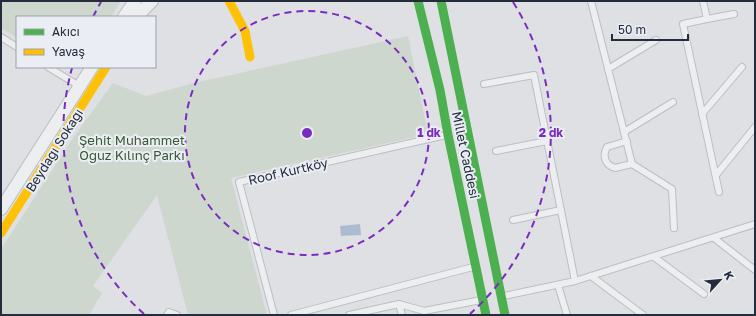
<svg xmlns="http://www.w3.org/2000/svg" width="756" height="316" viewBox="0 0 756 316" font-family="'Golos Text',sans-serif">
  <style>
    .green { fill: #ced7ce }
    .water { fill: #abbccf }
    .lines { fill: none; stroke-linecap: round; stroke-linejoin: round }
    .lane-casing { stroke: #bcbec1; stroke-width: 8 }
    .street-casing { stroke: #bcbec1; stroke-width: 14 }
    .lane { stroke: #edeef0; stroke-width: 6 }
    .street { stroke: #edeef0; stroke-width: 12 }
    .fast { stroke: #4caf50; stroke-width: 9 }
    .slow { stroke: #ffc107; stroke-width: 9 }
    .ring { fill: none; stroke: #7b2cbf; stroke-width: 2; stroke-dasharray: 7 5 }
    .labels { text-anchor: middle; dominant-baseline: central; stroke-width: 4; stroke-linejoin: round; paint-order: stroke }
    .park-label { font-size: 13px; fill: #395832; stroke: #eaeef4 }
    .street-label { font-size: 13px; fill: #252d3c; stroke: #eaeef4 }
    .centre { fill: #7b2cbf; stroke: #eaeef4; stroke-width: 2 }
    .ring-label { font-size: 12px; text-anchor: middle; font-weight: bold; fill: #7b2cbf; stroke: #eaeef4; stroke-width: 4; stroke-linejoin: round; paint-order: stroke }
  </style>
  <rect width="100%" height="100%" fill="#dee0e3"/>
  <!-- green -->
  <g class="green">
    <polygon points="1,1 121,1 111,17 17,17 17,38 1,28"/>
    <polygon points="408,36 428,134 231,178 267,315 188,315 157,195 93,286 102,293 89,315 1,315 1,249 75,135 113,83 146,96 194,83"/>
  </g>
  <!-- water -->
  <polygon class="water" points="360,224 361,235 341,236 340,226"/>
  <g class="lines">
    <!-- lane casing -->
    <g class="lane-casing">
      <g id="lane">
        <polyline points="591,1 632,164 672,189 674,228"/>
        <polyline points="703,1 707,19 683,24 719,192"/>
        <polyline points="707,19 734,14"/>
        <polyline points="1,37 17,47"/>
        <polyline points="48,67 81,87"/>
        <polyline points="608,69 656,40"/>
        <polyline points="484,84 534,75 575,281"/>
        <polyline points="702,114 742,67"/>
        <polyline points="624,132 673,102"/>
        <path d="M627,141l-20,6c-5,9 -2,18 8,21l17,-4"/>
        <polyline points="496,151 547,141"/>
        <polyline points="716,175 755,127"/>
        <polyline points="513,220 561,210"/>
        <polyline points="714,238 755,270"/>
        <polyline points="654,257 704,294"/>
        <polyline points="591,276 643,315"/>
        <polyline points="558,285 567,315"/>
        <polyline points="504,296 575,281 755,224"/>
        <polyline points="399,304 402,315"/>
        <polyline points="167,315 169,312 177,315"/>
        <polyline points="274,315 239,182 446,135"/>
        <polyline points="291,315 473,267"/>
        <polyline points="349,315 399,304 424,311 481,300"/>
      </g>
    </g>
    <!-- street casing -->
    <g class="street-casing">
      <g id="street">
        <polyline points="124,17 135,1"/>
        <polyline points="138,17 143,10 152,1"/>
        <polyline points="1,209 92,67"/>
      </g>
    </g>
    <!-- lane -->
    <use href="#lane" class="lane"/>
    <!-- street -->
    <use href="#street" class="street"/>
    <!-- fast -->
    <g class="fast">
      <polyline points="418,1 440,90 448,135 486,315"/>
      <polyline points="441,1 505,315"/>
    </g>
    <!-- slow -->
    <g class="slow">
      <polyline points="229,1 245,31 250,57"/>
      <polyline points="1,233 106,67"/>
    </g>
  </g>
  <!-- distance rings -->
  <g class="ring">
    <circle cx="307" cy="133" r="122"/>
    <path d="M144 314A244 244 0 0 1 72 68M93 17A244 244 0 0 1 101 2M513 2A244 244 0 0 1 470 314"/>
  </g>
  <g class="labels">
    <!-- park labels -->
    <g class="park-label">
      <text x="132" y="140">Şehit Muhammet<tspan x="132" dy="15">Oğuz Kılınç Parkı</tspan></text>
    </g>
    <!-- street labels -->
    <g class="street-label">
      <text transform="translate(54 150) rotate(-58)">Beydağı Sokağı</text>
      <text transform="translate(466 155) rotate(78)">Millet Caddesi</text>
      <text transform="translate(288 171) rotate(-13)">Roof Kurtköy</text>
    </g>
  </g>
  <circle cx="307" cy="133" r="6" class="centre"/>
  <g class="ring-label">
    <text x="429" y="137">1 dk</text>
    <text x="551" y="137">2 dk</text>
  </g>
  <!-- border -->
  <rect width="756" height="316" fill="none" stroke="#252d3c" stroke-width="4"/>
  <!-- legend -->
  <rect x="16" y="16" width="140" height="52" fill="#eaeef4" stroke="#9ba1aa"/>
  <rect x="24" y="29" width="20" height="6" fill="#4caf50" stroke="#9ba1aa"/>
  <text x="52" y="36" font-size="12" fill="#252d3c">Akıcı</text>
  <rect x="24" y="49" width="20" height="6" fill="#ffc107" stroke="#9ba1aa"/>
  <text x="52" y="56" font-size="12" fill="#252d3c">Yavaş</text>
  <!-- north arrow -->
  <g transform="translate(720 280) rotate(63)" stroke="#eaeef4" stroke-width="3" paint-order="stroke">
  <path d="M0-3L7 15L0 10L-7 15Z" fill="#252d3c"/>
  <text y="-6" font-size="11" font-weight="bold" text-anchor="middle" fill="#252d3c">K</text>
  </g>
  <!-- scale -->
  <path d="M612 34v6h76v-6" fill="none" stroke="#252d3c" stroke-width="2"/>
  <text x="618" y="34" font-size="12" fill="#252d3c" stroke="#eaeef4" stroke-width="3" paint-order="stroke">50 m</text>
</svg>
